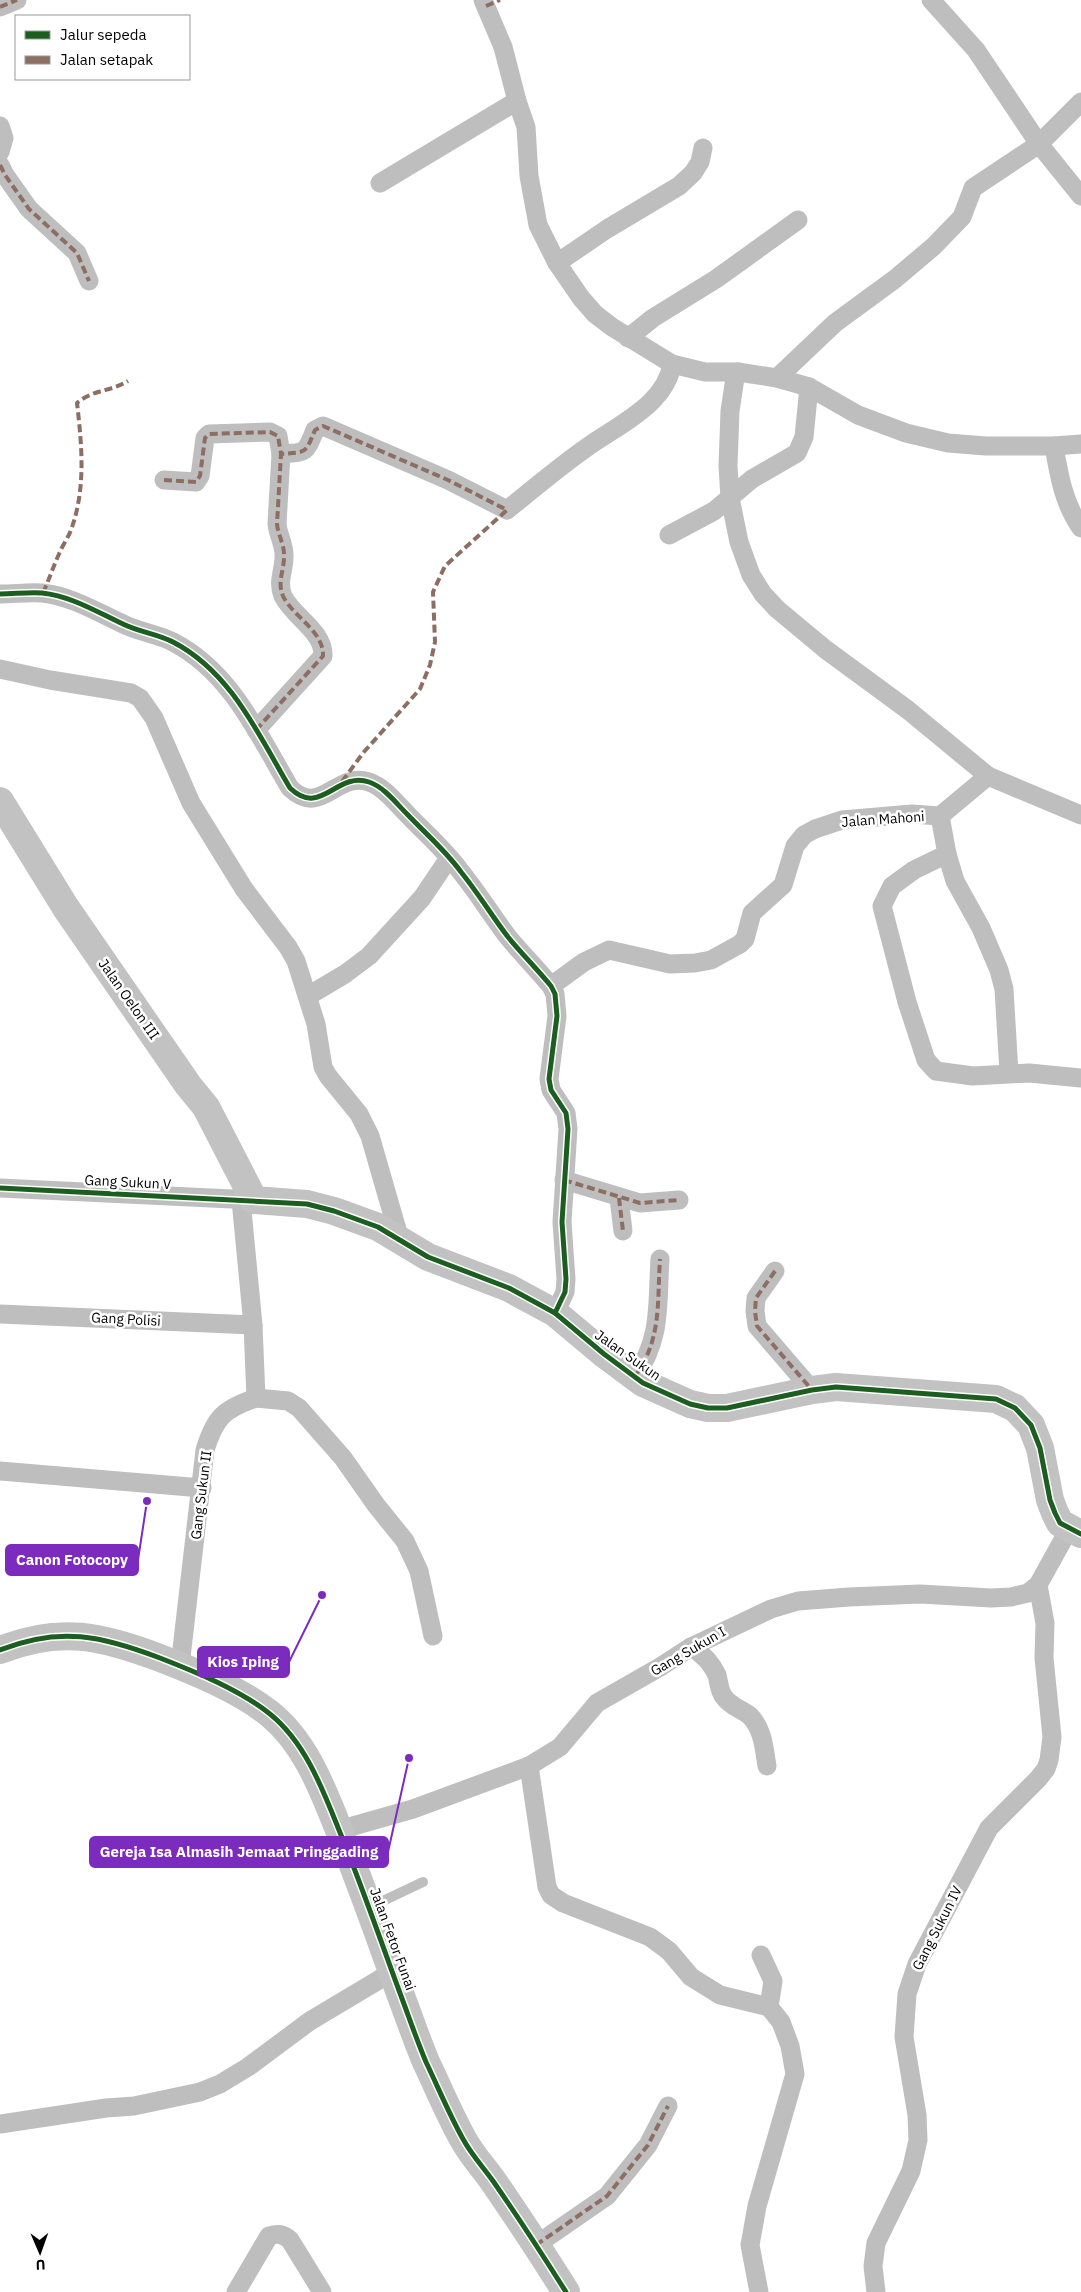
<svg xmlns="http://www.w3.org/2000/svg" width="1081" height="2292" viewBox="0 0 1081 2292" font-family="'IBM Plex Sans',sans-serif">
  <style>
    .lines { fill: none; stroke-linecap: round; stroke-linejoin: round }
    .lane { stroke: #bebebe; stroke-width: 10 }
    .street { stroke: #bebebe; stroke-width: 19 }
    .secondary { stroke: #c2c2c2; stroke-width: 28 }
    .quiet { stroke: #8d6e63; stroke-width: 4; stroke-dasharray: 8 4; stroke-linecap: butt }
    .cycleway-casing { stroke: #fff; stroke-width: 8 }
    .cycleway { stroke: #1b5e20; stroke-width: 5 }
    .labels { text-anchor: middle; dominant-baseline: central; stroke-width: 5; stroke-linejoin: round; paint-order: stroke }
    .street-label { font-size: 14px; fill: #000; stroke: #fff }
    .leader { fill: none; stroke: #7b2cbf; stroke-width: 2 }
    .callout-dot { fill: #7b2cbf; stroke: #fff; stroke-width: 2 }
    .callout { fill: #7b2cbf; stroke: #7b2cbf; stroke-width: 2 }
    .callout-label { font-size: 15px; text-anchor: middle; font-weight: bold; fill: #fff }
  </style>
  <rect width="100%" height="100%" fill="#fff"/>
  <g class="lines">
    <!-- lane -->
    <polyline class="lane" points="370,1907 423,1882"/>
    <!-- street -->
    <g class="street">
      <polyline points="483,0 503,47 517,101 526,127 529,176 538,225 557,263 581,298 595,314 612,327 672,364 705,372 738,372 777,378 809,387 858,415 906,433 948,443 986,446 1054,446 1081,444"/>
      <polyline points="931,0 976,50 1039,144 1081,196"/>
      <polyline points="0,7 17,0"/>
      <polyline points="0,126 4,138 0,152"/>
      <polyline points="0,165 5,175 29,209 77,253 89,281"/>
      <polyline points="380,183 517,101"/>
      <polyline points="557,263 607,229 679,186 693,173 700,162 703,148"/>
      <polyline points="628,338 653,318 716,279 798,220"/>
      <polyline points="738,372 735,378 730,411 728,466 730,498 739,542 751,575 763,594 777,609 825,649 908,710 988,776 1081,815"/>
      <polyline points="777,378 835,323 895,279 934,246 962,217 973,188 1039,144 1081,102"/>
      <path d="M1054,446c5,30 10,58 27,82"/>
      <polyline points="164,480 196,482 200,476 205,438 209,434 270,432 278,436 281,454"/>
      <polyline points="669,535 714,511 752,479 797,453 804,437 809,387"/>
      <path d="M0,594c14,0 28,-2 42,-1 29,3 55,19 81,31 16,8 35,10 50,18 58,30 85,92 117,146 31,30 46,-17 79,-6 15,5 27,21 38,32 18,19 39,37 54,58 17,21 31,44 47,65 14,17 29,32 43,49l4,8 2,22 -8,63 2,11 15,23 2,16 -6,93 4,57 -1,13 -10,21"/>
      <polyline points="0,669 50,680 131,693 140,698 154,718 191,803 244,889 288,947 296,961 316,1024 323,1067 328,1076 359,1114 370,1136 400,1240"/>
      <path d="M256,730l67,-74c1,-25 -30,-39 -40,-60 -6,-14 1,-25 1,-39 1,-11 -6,-22 -7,-33l4,-70c26,-2 24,0 34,-24l8,-4 125,54 59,30c26,-21 52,-43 79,-62 30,-22 80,-43 86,-84"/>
      <polyline points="940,816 947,854"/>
      <polyline points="551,986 584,962 609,950 670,964 695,963 711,960 740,944 745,939 752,913 783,885 795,846 804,835 815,829 842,820 912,814 940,816 988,776"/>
      <polyline points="308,996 345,974 369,956 422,898 449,858"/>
      <polyline points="1009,1073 1004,989 999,970 981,928 955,881 947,854 914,870 892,886 882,906 907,1002 926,1060 936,1071 973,1076 1029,1073 1081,1078"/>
      <polyline points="564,1180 640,1203 679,1200"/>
      <polyline points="0,1188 253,1200"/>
      <polyline points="619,1198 623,1231"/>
      <polyline points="775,1271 756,1298 755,1311 757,1326 812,1390"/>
      <polyline points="0,1314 253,1325"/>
      <path d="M635,1376c27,-37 22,-73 25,-117"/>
      <polyline points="256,1398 288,1401 299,1408 343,1458 376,1505 405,1541 419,1571 433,1636"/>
      <polyline points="0,1471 202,1488"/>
      <path d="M691,1647c12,7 20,15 26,28 2,7 2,16 7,22 6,9 17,12 25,18 14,13 15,33 18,51"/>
      <path d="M180,1666l25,-216c10,-33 19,-41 51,-52l-3,-73 -12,-125"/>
      <polyline points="529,1766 547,1887 551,1895 563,1903 650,1937 669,1951 691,1977 720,1995 769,2007"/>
      <polyline points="339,1830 413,1809 529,1766 560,1747 597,1703 660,1667 691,1647 771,1609 798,1601 849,1597 920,1594 991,1598 1011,1597 1028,1593 1038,1585 1069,1529"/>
      <polyline points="0,2124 106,2108 134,2106 200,2092 220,2084 248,2067 310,2021 392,1972"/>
      <polyline points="536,2245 607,2196 648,2145 668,2106"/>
      <path d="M236,2292l33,-56c9,-3 14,-2 21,4l32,52"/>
      <polyline points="759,2292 750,2245 757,2206 795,2074 790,2046 781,2022 769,2007 773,1981 761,1955"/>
      <polyline points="876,2292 873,2266 876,2243 911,2171 918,2140 917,2115 904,2037 907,1994 917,1964 989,1828 1038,1779 1046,1769 1049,1760 1052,1737 1044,1658 1045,1623 1038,1585"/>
    </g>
    <!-- secondary -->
    <g class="secondary">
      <polyline points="0,801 66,908 188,1085 206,1107 254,1200 307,1204 334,1211 378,1227 428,1257 509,1288 555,1313 604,1354 643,1383 690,1404 708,1408 727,1408 812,1390 836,1387 996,1399 1015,1408 1031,1425 1040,1448 1050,1500 1055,1513 1060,1523 1081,1534"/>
      <path d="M0,1650c60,-24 102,-14 160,8 36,14 80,32 110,56 37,30 54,79 71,121 23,56 42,113 63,169 7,19 14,39 22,58 12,25 23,52 37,77 8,15 20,28 30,42 25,36 49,73 73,111"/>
    </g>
    <!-- quiet -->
    <g class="quiet">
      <polyline points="486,6 500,0"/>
      <polyline points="0,7 17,0"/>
      <polyline points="0,165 5,175 29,209 77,253 89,281"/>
      <polyline points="164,480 196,482 200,476 205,438 209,434 270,432 278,436 281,454"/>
      <path d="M43,593c6,-13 10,-26 16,-39 3,-8 9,-16 12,-24 15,-41 11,-84 6,-127 17,-14 33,-11 51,-22"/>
      <path d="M256,730l67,-74c1,-25 -30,-39 -40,-60 -6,-14 1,-25 1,-39 1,-11 -6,-22 -7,-33l4,-70c26,-2 24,0 34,-24l8,-4 125,54 59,30 -62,56 -12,26 2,50 -5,23 -10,24 -57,64 -22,30"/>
      <polyline points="564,1180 640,1203 679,1200"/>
      <polyline points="619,1198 623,1231"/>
      <polyline points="775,1271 756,1298 755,1311 757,1326 812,1390"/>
      <path d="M635,1376c27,-37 22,-73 25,-117"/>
      <polyline points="536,2245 607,2196 648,2145 668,2106"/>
    </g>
    <!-- cycleway casing -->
    <g class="cycleway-casing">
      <g id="cycleway">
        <path d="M0,594c14,0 28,-2 42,-1 29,3 55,19 81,31 16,8 35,10 50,18 58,30 85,92 117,146 31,30 46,-17 79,-6 15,5 27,21 38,32 18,19 39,37 54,58 17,21 31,44 47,65 14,17 29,32 43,49l4,8 2,22 -8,63 2,11 15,23 2,16 -6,93 4,57 -1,13 -10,21"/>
        <polyline points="0,1188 307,1204 334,1211 378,1227 428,1257 509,1288 555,1313 604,1354 643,1383 690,1404 708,1408 727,1408 812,1390 836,1387 996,1399 1015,1408 1031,1425 1040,1448 1050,1500 1055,1513 1060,1523 1081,1534"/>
        <path d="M0,1650c60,-24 102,-14 160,8 36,14 80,32 110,56 37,30 54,79 71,121 23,56 42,113 63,169 7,19 14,39 22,58 12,25 23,52 37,77 8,15 20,28 30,42 25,36 49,73 73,111"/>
      </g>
    </g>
    <!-- cycleway -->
    <use href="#cycleway" class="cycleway"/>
  </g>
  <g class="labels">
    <!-- street labels -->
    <g class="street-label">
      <text transform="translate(883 819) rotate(-4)">Jalan Mahoni</text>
      <text transform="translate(129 999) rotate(55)">Jalan Oelon III</text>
      <text transform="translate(128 1182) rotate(3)">Gang Sukun V</text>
      <text transform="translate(126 1319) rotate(3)">Gang Polisi</text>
      <text transform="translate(628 1355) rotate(35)">Jalan Sukun</text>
      <text transform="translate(201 1495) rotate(-83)">Gang Sukun II</text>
      <text transform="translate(688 1651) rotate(-30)">Gang Sukun I</text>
      <text transform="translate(937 1928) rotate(-63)">Gang Sukun IV</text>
      <text transform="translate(393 1939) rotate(70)">Jalan Fetor Funai</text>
    </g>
  </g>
  <!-- callouts -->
  <path class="leader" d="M147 1501L138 1560M322 1595L289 1662M409 1758L388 1852"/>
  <g class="callout-dot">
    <circle cx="147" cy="1501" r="5"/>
    <circle cx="322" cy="1595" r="5"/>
    <circle cx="409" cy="1758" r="5"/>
  </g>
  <g class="callout">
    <rect x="6" y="1545" width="132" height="30" rx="5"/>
    <rect x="198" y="1647" width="91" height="30" rx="5"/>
    <rect x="90" y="1837" width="298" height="30" rx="5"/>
  </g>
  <g class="callout-label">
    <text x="72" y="1565">Canon Fotocopy</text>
    <text x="243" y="1667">Kios Iping</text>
    <text x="239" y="1857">Gereja Isa Almasih Jemaat Pringgading</text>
  </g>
  <!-- legend -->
  <rect x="15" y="15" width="175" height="65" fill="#ffffff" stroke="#999999"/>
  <rect x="25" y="31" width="25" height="8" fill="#1b5e20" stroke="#999999"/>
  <text x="60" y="40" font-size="15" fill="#000000">Jalur sepeda</text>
  <rect x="25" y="56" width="25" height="8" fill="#8d6e63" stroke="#999999"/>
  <text x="60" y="65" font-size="15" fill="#000000">Jalan setapak</text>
  <!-- north arrow -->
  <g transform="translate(40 2252) rotate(178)" stroke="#ffffff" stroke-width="4" paint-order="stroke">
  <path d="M0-4L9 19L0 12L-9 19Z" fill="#000000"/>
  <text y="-8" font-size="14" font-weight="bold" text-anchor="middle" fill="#000000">U</text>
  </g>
</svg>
